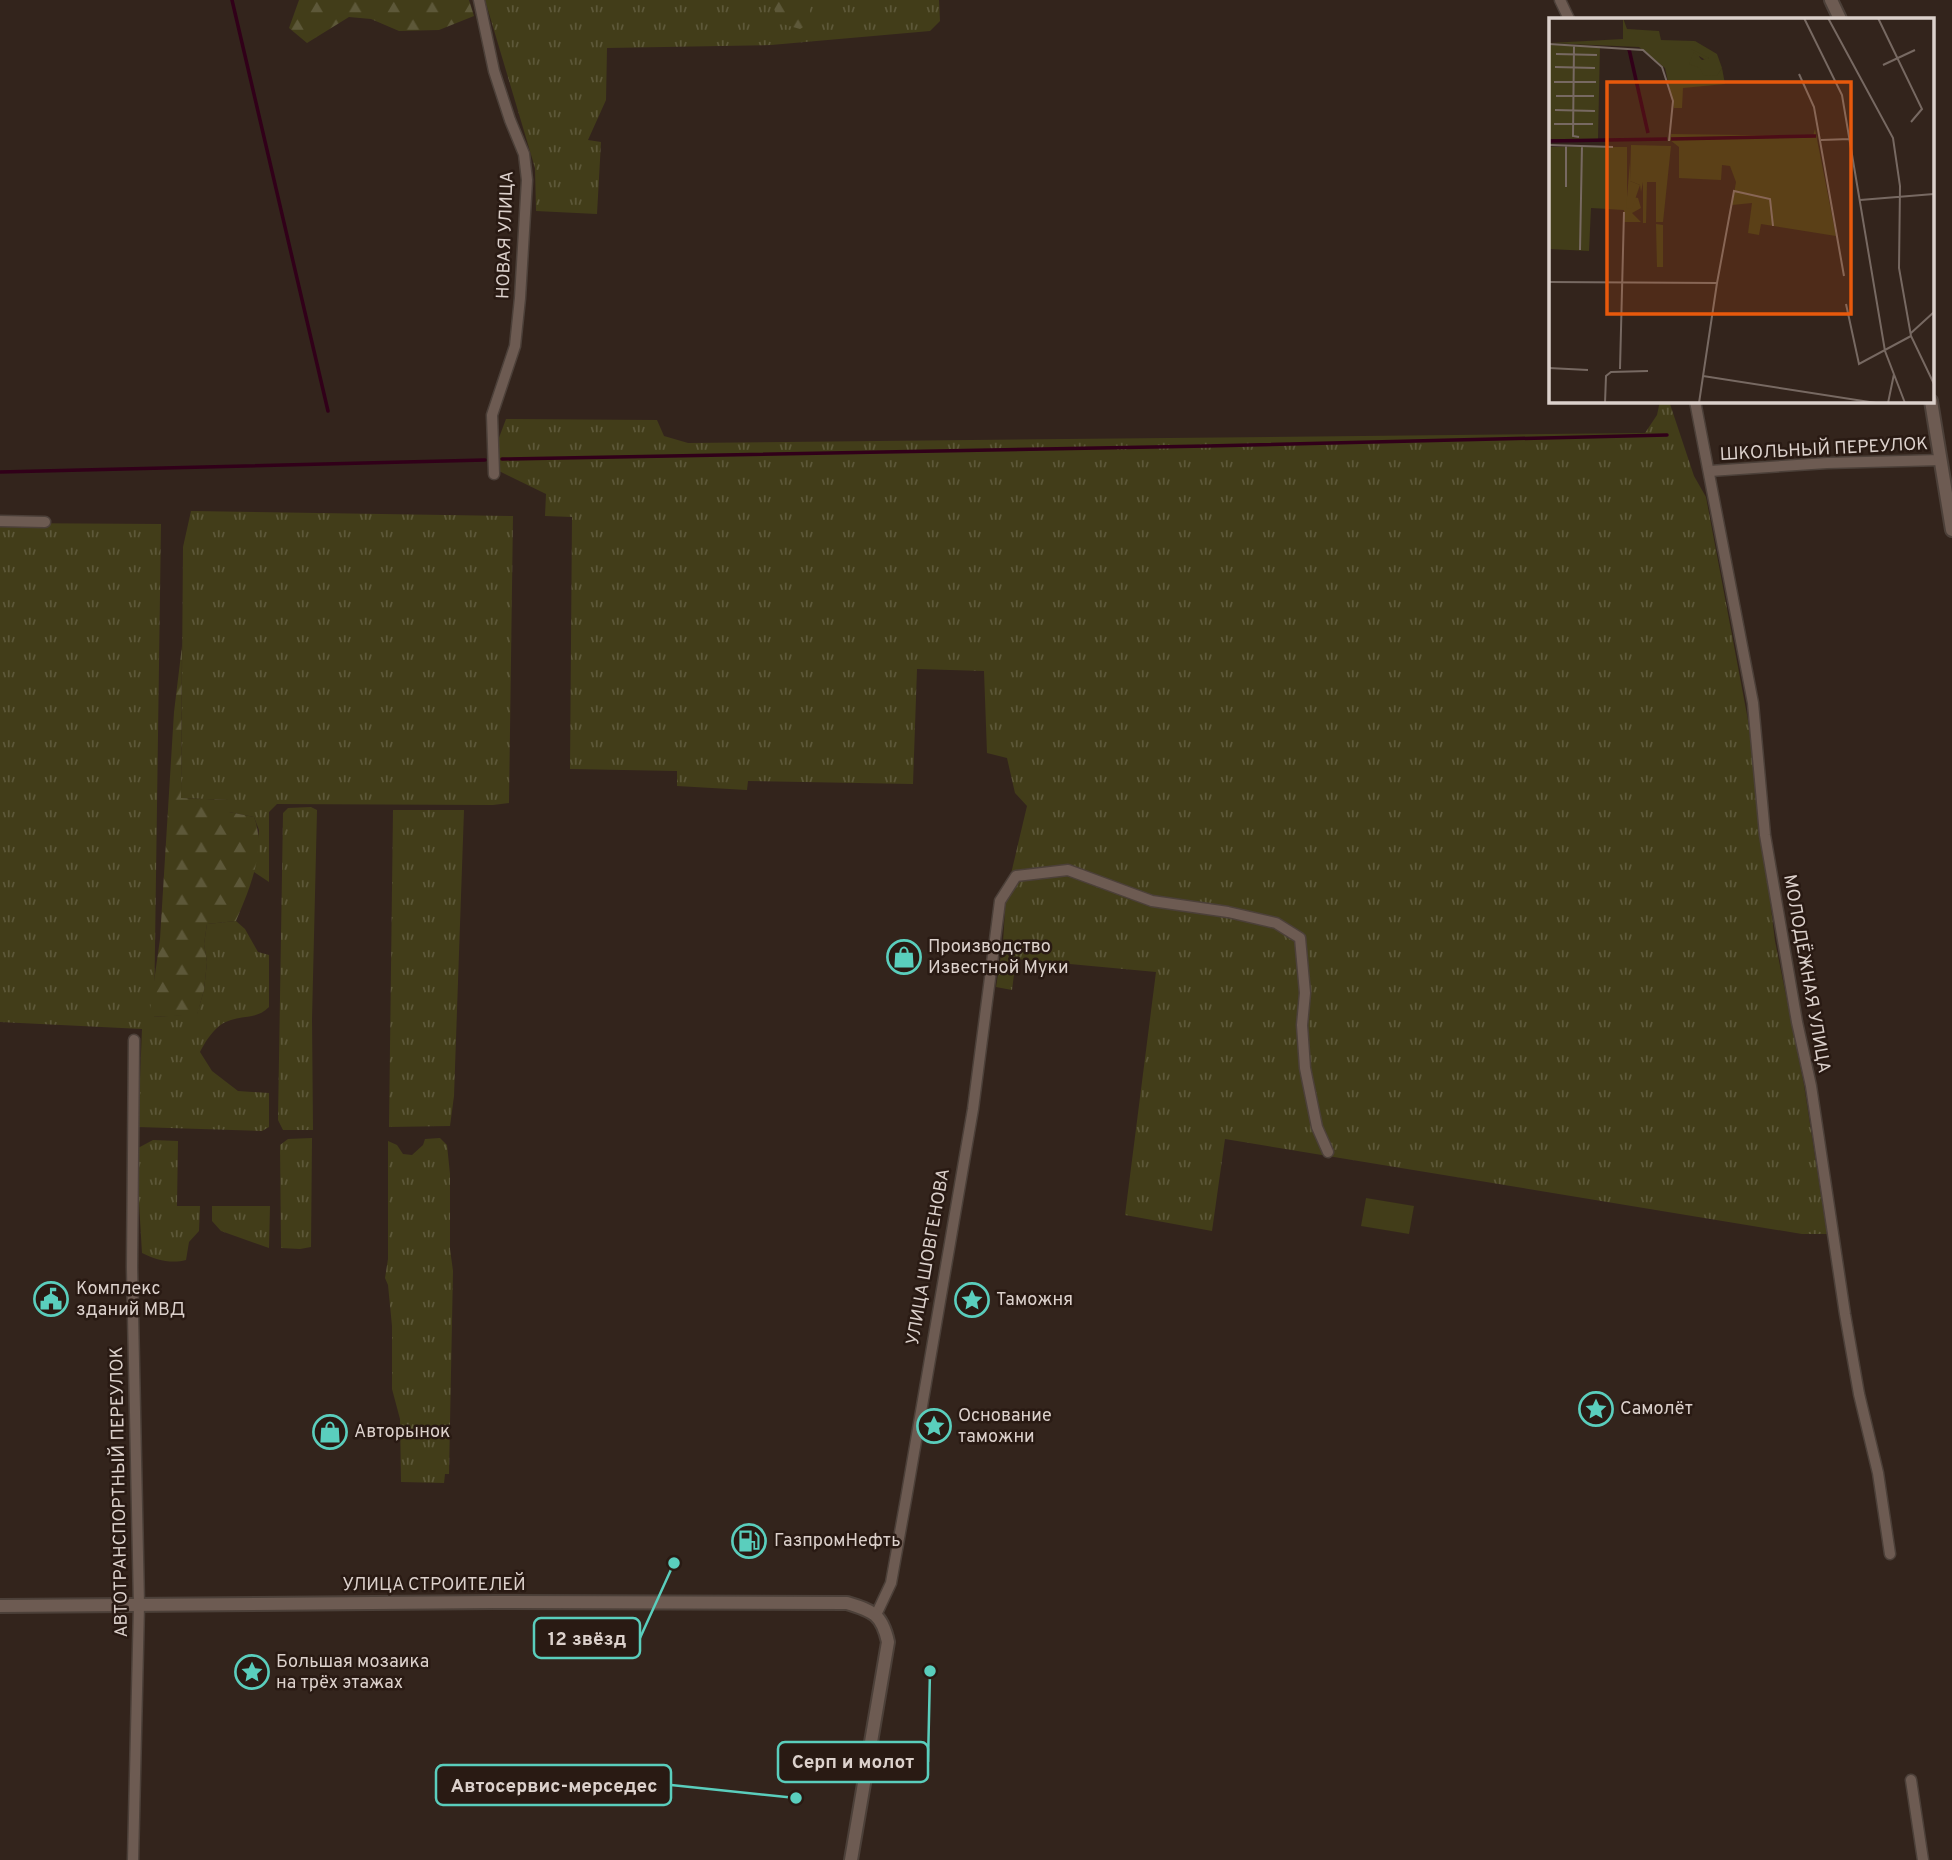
<svg xmlns="http://www.w3.org/2000/svg" width="1952" height="1860" viewBox="0 0 1952 1860" font-family="Overpass,sans-serif">
  <style>
    .grass { fill: url(#grass-tufts) }
    .forest { fill: url(#forest-firs) }
    .pitch { fill: #423d19 }
    .lines { fill: none; stroke-linecap: round; stroke-linejoin: round }
    .stream { stroke: #310019; stroke-width: 3.5 }
    .minor-casing { stroke: #4c4039; stroke-width: 13 }
    .tertiary-casing { stroke: #4c4039; stroke-width: 16 }
    .minor { stroke: #6d5b52; stroke-width: 10 }
    .tertiary { stroke: #6d5b52; stroke-width: 12 }
    .labels { text-anchor: middle; dominant-baseline: central; stroke-width: 5; stroke-linejoin: round; paint-order: stroke }
    .street-label { font-size: 18px; fill: #dcd1cc; stroke: #291a13 }
    .poi-label { font-size: 18px; fill: #dcd1cc; stroke: #291a13; text-anchor: start }
    .inset-river { fill: none; stroke: #310019; stroke-width: 3.5 }
    .inset-road { fill: none; stroke: #776962; stroke-width: 2 }
    .view { fill: #e8590c; fill-opacity: 0.15; stroke: #e8590c; stroke-width: 3.5 }
    .inset-edge { fill: none; stroke: #dcd1cc; stroke-width: 3.5 }
    .leader { fill: none; stroke: #5acebd; stroke-width: 2.5 }
    .callout-dot { fill: #5acebd; stroke: #291a13; stroke-width: 2.5 }
    .callout { fill: #291a13; stroke: #5acebd; stroke-width: 2.5 }
    .callout-label { font-size: 19px; text-anchor: middle; font-weight: bold; fill: #dcd1cc }
  </style>
  <defs>
    <pattern id="grass-tufts" width="24" height="20" patternUnits="userSpaceOnUse" patternTransform="scale(1.75)"><rect width="24" height="20" fill="#423d19"/><path d="M3 7l-1-3M5 7V3M7 7l1-3M15 17l-1-3M17 17v-4M19 17l1-3" fill="none" stroke="#5d5839"/></pattern>
    <pattern id="forest-firs" width="22" height="20" patternUnits="userSpaceOnUse" patternTransform="scale(1.75)"><rect width="22" height="20" fill="#423d19"/><path d="M5 1l3.5 6h-7zM16 11l3.5 6h-7z" fill="#5d5839"/></pattern>
  </defs>
  <rect width="100%" height="100%" fill="#33241c"/>
  <!-- grass -->
  <g class="grass">
    <polygon points="485,0 939,0 940,21 930,31 771,45 607,48 606,100 588,140 601,142 597,214 536,211 535,168"/>
    <polygon points="1660,401 1669,401 1694,476 1706,497 1748,720 1775,941 1804,1085 1827,1234 1802,1234 1225,1139 1212,1231 1125,1215 1156,972 1016,959 1012,990 996,987 1003,942 1006,895 1027,806 1015,793 1007,758 987,753 984,671 917,669 913,784 748,781 747,790 677,786 677,771 570,769 572,517 545,516 546,494 499,471 497,443 506,419 657,420 664,436 688,443 1645,433 1657,415"/>
    <polygon points="191,511 513,516 509,803 493,805 277,804 269,812 269,882 254,872 259,830 254,817 229,812 229,800 181,798 183,547"/>
    <path d="M0,523l161,1 -7,493 43,-3 7,-24 3,-28 -3,-18 3,-20 29,-3 9,8 13,23 11,3v52c-12,12 -23,8 -38,13 -15,4 -24,19 -31,32l12,19 26,20 31,2v34l-7,4 -124,-4 4,-98 -142,-7z"/>
    <polygon points="311,807 317,810 312,1019 313,1130 283,1130 278,1120 283,813 288,808"/>
    <polygon points="393,810 464,810 454,1096 450,1126 389,1127"/>
    <polygon points="312,1138 311,1247 300,1249 281,1248 280,1145 288,1139"/>
    <polygon points="440,1138 447,1145 450,1174 450,1249 453,1271 449,1474 445,1474 444,1483 401,1482 400,1419 392,1389 392,1326 388,1285 385,1278 388,1259 388,1141 397,1145 403,1154 412,1155 423,1145 425,1139"/>
    <path d="M153,1140l25,1 -1,65h23l-1,25 -10,11 -3,18c-15,4 -30,0 -44,-7l-5,-83 1,-22z"/>
    <polygon points="212,1206 270,1206 269,1248 221,1231 212,1221"/>
  </g>
  <!-- forest -->
  <g class="forest">
    <polygon points="299,0 469,0 474,16 439,30 399,31 371,19 349,17 307,43 289,28"/>
    <polygon points="771,0 807,0 810,3 810,23 800,29 779,23"/>
    <path d="M182,646l-1,152 48,2v12l25,5c13,33 -5,73 -18,104l-29,3 -3,20 3,18 -3,28 -7,25 -48,2 11,-78 14,-227z"/>
  </g>
  <!-- pitch -->
  <polygon class="pitch" points="1366,1198 1414,1206 1409,1234 1361,1226"/>
  <g class="lines">
    <!-- stream -->
    <g class="stream">
      <polyline points="232,0 328,411"/>
      <polyline points="502,459 1207,446 1667,435"/>
      <polyline points="0,472 485,460"/>
    </g>
    <!-- minor casing -->
    <g class="minor-casing">
      <g id="minor">
        <polyline points="479,0 494,71 510,120 524,154 527,180 520,298 515,346 492,415 494,474"/>
        <polyline points="1560,0 1569,19"/>
        <polyline points="1695,401 1753,703 1765,835 1797,1022 1811,1086 1845,1314 1859,1394 1878,1473 1890,1554"/>
        <polyline points="1710,471 1827,463 1941,460"/>
        <polyline points="0,521 45,522"/>
        <polyline points="876,1615 891,1583 906,1499 973,1109 1000,901 1016,876 1068,870 1152,901 1228,912 1276,923 1300,938 1305,993 1302,1025 1305,1068 1317,1127 1328,1152"/>
        <polyline points="1911,1780 1923,1860"/>
        <polyline points="133,1860 139,1605 132,1267 134,1040"/>
      </g>
    </g>
    <!-- tertiary casing -->
    <g class="tertiary-casing">
      <g id="tertiary">
        <polyline points="1831,0 1840,19"/>
        <polyline points="1931,401 1952,530"/>
        <path d="M0,1606l493,-4 354,1c26,8 35,11 41,39l-37,218"/>
      </g>
    </g>
    <!-- minor -->
    <use href="#minor" class="minor"/>
    <!-- tertiary -->
    <use href="#tertiary" class="tertiary"/>
  </g>
  <!-- icons -->
  <defs>
    <g id="shop-ring" transform="scale(1.75)"><circle r="9.5" fill="#291a13" stroke="#5acebd" stroke-width="1.5"/><path d="M-5-2.5h2.3a2.7 3.5 0 0 1 5.4 0H5L5.5 6h-11ZM-1.5-2.5h3a1.5 2.3 0 0 0-3 0Z" fill="#5acebd"/></g>
    <g id="civic-ring" transform="scale(1.75)"><circle r="9.5" fill="#291a13" stroke="#5acebd" stroke-width="1.5"/><path d="M-.6-6.5H3V-4.5H.6V-3L4-1V1h2V6H-6V1h2V-1L-.6-3ZM-1.2 2.5V6h2.4V2.5Z" fill="#5acebd"/></g>
    <g id="sight-ring" transform="scale(1.75)"><circle r="9.5" fill="#291a13" stroke="#5acebd" stroke-width="1.5"/><path d="M0-6L1.8-2.2L6-1.7L2.9 1.2L3.7 5.4L0 3.3L-3.7 5.4L-2.9 1.2L-6-1.7L-1.8-2.2Z" fill="#5acebd"/></g>
    <g id="fuel-ring" transform="scale(1.75)"><circle r="9.5" fill="#291a13" stroke="#5acebd" stroke-width="1.5"/><path d="M-5.5-6h7V0h2V4h1.3V-2.5L3-4.5l.8-.8L6-3V5H2.5V1h-1V6h-7ZM-4.2-4.7v3.2H.2V-4.7Z" fill="#5acebd"/></g>
  </defs>
  <g fill-rule="evenodd">
    <use href="#shop-ring" x="904" y="957"/>
    <use href="#civic-ring" x="51" y="1299"/>
    <use href="#sight-ring" x="972" y="1300"/>
    <use href="#sight-ring" x="1596" y="1409"/>
    <use href="#sight-ring" x="934" y="1426"/>
    <use href="#shop-ring" x="330" y="1432"/>
    <use href="#fuel-ring" x="749" y="1541"/>
    <use href="#sight-ring" x="252" y="1672"/>
  </g>
  <g class="labels">
    <!-- street labels -->
    <g class="street-label">
      <text transform="translate(506 235) rotate(-88)">НОВАЯ УЛИЦА</text>
      <text transform="translate(1824 450) rotate(-3)">ШКОЛЬНЫЙ ПЕРЕУЛОК</text>
      <text transform="translate(1806 974) rotate(80)">МОЛОДЁЖНАЯ УЛИЦА</text>
      <text transform="translate(929 1257) rotate(-80)">УЛИЦА ШОВГЕНОВА</text>
      <text transform="translate(120 1492) rotate(-91)">АВТОТРАНСПОРТНЫЙ ПЕРЕУЛОК</text>
      <text x="434" y="1585">УЛИЦА СТРОИТЕЛЕЙ</text>
    </g>
    <!-- poi labels -->
    <g class="poi-label">
      <text x="928" y="947">Производство<tspan x="928" dy="21">Известной Муки</tspan></text>
      <text x="76" y="1289">Комплекс<tspan x="76" dy="21">зданий МВД</tspan></text>
      <text x="996" y="1300">Таможня</text>
      <text x="1620" y="1409">Самолёт</text>
      <text x="958" y="1416">Основание<tspan x="958" dy="21">таможни</tspan></text>
      <text x="354" y="1432">Авторынок</text>
      <text x="774" y="1541">ГазпромНефть</text>
      <text x="276" y="1662">Большая мозаика<tspan x="276" dy="21">на трёх этажах</tspan></text>
    </g>
  </g>
  <!-- overview -->
  <g transform="translate(1549 18)">
    <rect width="385" height="385" fill="#33241c"/>
    <path d="M74,0l4,11 32,2 2,9 34,1 -1,4 15,12 -2,4 -8,-5 5,19h13l5,-7 3,16 -42,4 -1,20h-8l-9,-40 -26,-21 -90,-4 74,-4zM0,27l51,1 -2,93h-49zM266,111l21,107 -75,-12 -2,11 -11,-2 4,-30 -20,2 4,-23 -6,-16 -8,-1 -1,15 -42,-2v-31l-9,-7 1,-6 142,2zM82,127l40,1 -8,76h-7v-40h-9l-1,41h-3v-41l-2,10 -1,-7 -10,-4zM0,129h78v61l6,-11 5,1 3,10 -9,5 9,9h-17v-12l-33,-2 -2,43 -40,-2zM107,206l7,1v42h-6z" fill="#423d19"/>
    <path d="M146,23l22,13 5,14 -5,8 -14,-1 -3,-7 -11,-4 5,-12 8,8 7,-2 -20,-10zM81,144v19l10,4 -8,23 -6,1z" fill="#423d19"/>
    <path class="inset-river" d="M80,31l19,84M122,121l145,-3M0,123l118,-2"/>
    <path class="inset-road" d="M255,0l38,77 43,256 20,52M279,0l65,120 7,48 -1,82 12,68 23,48M329,0l44,91 -11,13M0,26l94,6 19,17 11,34 -4,40M25,27l-1,91 6,1M7,36l41,1M334,47l32,-15M6,49l40,1M250,56l15,33 30,169M5,64h42M7,78h38M6,92l40,1M5,106h39M272,122l29,-1M0,127l64,2M17,169v-41M311,182l74,-6M31,232l2,-104M0,264l168,1 -18,120M168,265l17,-92 36,8 3,27M297,286l13,60 52,-28M362,315l23,-21M0,350l39,2M71,351l4,-157M154,358l173,27M56,385l1,-27 5,-4 37,-1M339,385l6,-29"/>
    <path class="view" d="M58,64h244v232h-244z"/>
    <rect width="385" height="385" class="inset-edge"/>
  </g>
  <!-- callouts -->
  <path class="leader" d="M674 1563L640 1638M930 1671L928 1762M796 1798L671 1785"/>
  <g class="callout-dot">
    <circle cx="674" cy="1563" r="7"/>
    <circle cx="930" cy="1671" r="7"/>
    <circle cx="796" cy="1798" r="7"/>
  </g>
  <g class="callout">
    <rect x="534" y="1618" width="106" height="40" rx="7"/>
    <rect x="778" y="1742" width="150" height="40" rx="7"/>
    <rect x="436" y="1765" width="235" height="40" rx="7"/>
  </g>
  <g class="callout-label">
    <text x="587" y="1645">12 звёзд</text>
    <text x="853" y="1768">Серп и молот</text>
    <text x="554" y="1792">Автосервис-мерседес</text>
  </g>
</svg>
